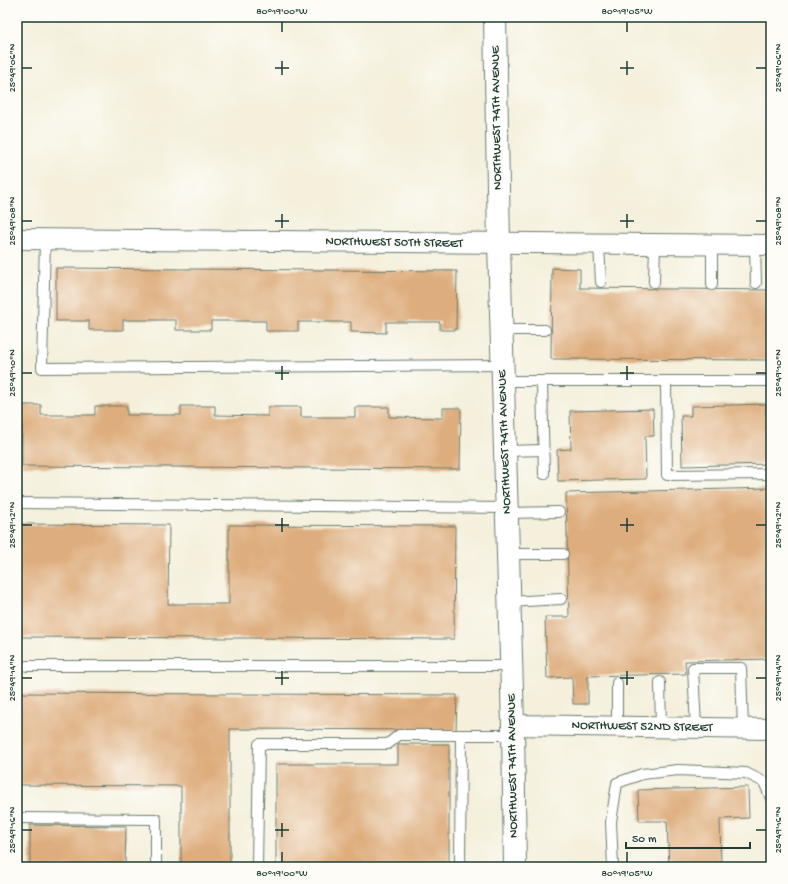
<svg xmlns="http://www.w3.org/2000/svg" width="788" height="884" viewBox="0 0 788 884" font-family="'Gochi Hand',sans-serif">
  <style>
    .building { fill: #dead7d }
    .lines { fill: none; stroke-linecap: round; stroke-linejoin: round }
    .service-casing { stroke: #6a7c6f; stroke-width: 12 }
    .minor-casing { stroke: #6a7c6f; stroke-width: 22 }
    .tertiary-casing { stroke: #6a7c6f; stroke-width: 24 }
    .service { stroke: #fff; stroke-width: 10 }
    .minor { stroke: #fff; stroke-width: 20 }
    .tertiary { stroke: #fff; stroke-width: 22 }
    .ticks { fill: none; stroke: #1f3d34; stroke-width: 1.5 }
    .labels { text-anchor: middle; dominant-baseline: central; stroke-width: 3.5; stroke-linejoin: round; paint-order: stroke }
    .street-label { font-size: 13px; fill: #1f3d34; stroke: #fdfcf7 }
    .neatline { fill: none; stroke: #1f3d34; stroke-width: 1.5 }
    .ticks-label { font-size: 10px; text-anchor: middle; fill: #1f3d34 }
  </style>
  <rect width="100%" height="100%" fill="#fdfcf7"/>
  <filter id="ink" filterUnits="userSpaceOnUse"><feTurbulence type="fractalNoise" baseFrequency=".025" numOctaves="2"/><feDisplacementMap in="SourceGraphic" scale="8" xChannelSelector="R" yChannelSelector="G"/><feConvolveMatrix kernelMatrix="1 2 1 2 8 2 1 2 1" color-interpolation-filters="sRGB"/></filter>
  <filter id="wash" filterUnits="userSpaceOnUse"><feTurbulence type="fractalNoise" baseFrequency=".012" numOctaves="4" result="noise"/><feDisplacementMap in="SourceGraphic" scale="16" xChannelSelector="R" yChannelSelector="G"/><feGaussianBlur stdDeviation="0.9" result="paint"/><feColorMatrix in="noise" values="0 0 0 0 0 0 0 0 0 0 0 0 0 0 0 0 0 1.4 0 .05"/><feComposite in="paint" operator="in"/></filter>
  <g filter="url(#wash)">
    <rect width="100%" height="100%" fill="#f4f0dc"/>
    <g id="blocks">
      <!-- building -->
      <g class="building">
        <polygon points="56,268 457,271 456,330 440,330 440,322 386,322 386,333 351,332 351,322 298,322 298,331 266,331 266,321 211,321 211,330 176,330 176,320 123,320 123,330 89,330 89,321 56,321"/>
        <polygon points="552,268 580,269 580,288 771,290 771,360 551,359"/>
        <polygon points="766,404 766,415 771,414 771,464 682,466 681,416 691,416 691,406"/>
        <polygon points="22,405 41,405 41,415 95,415 95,406 127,406 127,415 181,415 181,406 215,406 215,415 268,416 268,407 301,407 301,417 355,417 355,407 389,407 389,417 443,418 443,408 461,408 460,469 22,466"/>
        <polygon points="653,409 654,436 645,436 646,479 558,481 557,450 571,449 570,411"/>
        <polygon points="771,488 771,659 685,661 686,674 588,676 588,704 573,704 572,677 547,678 545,617 569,617 566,493"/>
        <polygon points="17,524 169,525 168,604 229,604 229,525 455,526 454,639 17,637"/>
        <polygon points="17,693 457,695 456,730 230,729 230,867 181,867 181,786 17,785"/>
        <polygon points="398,744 449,744 449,867 276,867 276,764 398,764"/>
        <polygon points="748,787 749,818 720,819 721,867 669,867 667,821 639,821 638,790"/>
        <polygon points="30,825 126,826 125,867 30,867"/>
      </g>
    </g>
  </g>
  <g filter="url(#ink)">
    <use href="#blocks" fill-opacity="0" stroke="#6a7c6f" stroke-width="1"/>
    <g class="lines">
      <!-- service casing -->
      <g class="service-casing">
        <g id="service">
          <polyline points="45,239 42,368 503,365"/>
          <polyline points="599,245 601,282"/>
          <polyline points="755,245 756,283"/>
          <polyline points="654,282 655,245"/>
          <polyline points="712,285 712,245"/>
          <polyline points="502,330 545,330"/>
          <polyline points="503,381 771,381"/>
          <polyline points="542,381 544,474"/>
          <polyline points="666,381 667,475 771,474"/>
          <polyline points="505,451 544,450"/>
          <polyline points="17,503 507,508"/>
          <polyline points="507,513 559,512"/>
          <polyline points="508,554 563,554"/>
          <polyline points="509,602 561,599"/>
          <polyline points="27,666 511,666"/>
          <polyline points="660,682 661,728"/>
          <polyline points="617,683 617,727"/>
          <polyline points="696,728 693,668 741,668 743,729"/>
          <polyline points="461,735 513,735"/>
          <polyline points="17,818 156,819 156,867"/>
          <polyline points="257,867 259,744 388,744 399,735 461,735 460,867"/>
          <polyline points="613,867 611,822 617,783 642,774 678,770 746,773 764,782 771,798"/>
        </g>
      </g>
      <!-- minor casing -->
      <g class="minor-casing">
        <g id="minor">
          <polyline points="17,239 771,245"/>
          <polyline points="513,725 771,729"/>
        </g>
      </g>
      <!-- tertiary casing -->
      <g class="tertiary-casing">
        <polyline id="tertiary" points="495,17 499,244 513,725 515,867"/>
      </g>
      <!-- service -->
      <use href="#service" class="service"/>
      <!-- minor -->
      <use href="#minor" class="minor"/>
      <!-- tertiary -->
      <use href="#tertiary" class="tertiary"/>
    </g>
  </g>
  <!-- ticks -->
  <path class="ticks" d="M282,22v10M627,22v10M282,61v14M627,61v14M22,68h10M275,68h14M620,68h14M756,68h10M282,214v14M627,214v14M22,221h10M275,221h14M620,221h14M756,221h10M282,366v14M627,366v14M22,373h10M275,373h14M620,373h14M756,373h10M282,518v14M627,518v14M22,525h10M275,525h14M620,525h14M756,525h10M282,671v14M627,671v14M22,678h10M275,678h14M620,678h14M756,678h10M282,823v14M22,830h10M275,830h14M756,830h10M282,852v10M627,852v10"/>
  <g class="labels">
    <!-- street labels -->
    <g class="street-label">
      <text transform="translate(497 118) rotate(-91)">NORTHWEST 74TH AVENUE</text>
      <text transform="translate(394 243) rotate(1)">NORTHWEST 50TH STREET</text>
      <text transform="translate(505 442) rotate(-92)">NORTHWEST 74TH AVENUE</text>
      <text transform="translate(642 727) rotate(1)">NORTHWEST 52ND STREET</text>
      <text transform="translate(513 766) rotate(-91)">NORTHWEST 74TH AVENUE</text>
    </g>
  </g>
  <!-- margin -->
  <rect width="788" height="884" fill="none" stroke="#fdfcf7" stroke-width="44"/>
  <!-- scale -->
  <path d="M626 842v6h124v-6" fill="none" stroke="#1f3d34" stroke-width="2"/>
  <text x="632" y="842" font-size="12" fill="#1f3d34" stroke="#fdfcf7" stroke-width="3" paint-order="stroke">50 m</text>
  <rect x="22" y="22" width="744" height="840" class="neatline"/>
  <g class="ticks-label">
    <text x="282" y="14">80°19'00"W</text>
    <text x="627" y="14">80°19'05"W</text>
    <text transform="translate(777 68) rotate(-90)" y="4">25°49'06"N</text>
    <text transform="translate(11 68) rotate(-90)" y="4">25°49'06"N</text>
    <text transform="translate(777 221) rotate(-90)" y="4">25°49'08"N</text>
    <text transform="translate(11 221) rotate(-90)" y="4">25°49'08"N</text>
    <text transform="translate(777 373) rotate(-90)" y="4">25°49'10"N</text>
    <text transform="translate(11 373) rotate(-90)" y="4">25°49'10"N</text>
    <text transform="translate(777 525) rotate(-90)" y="4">25°49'12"N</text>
    <text transform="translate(11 525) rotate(-90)" y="4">25°49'12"N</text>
    <text transform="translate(777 678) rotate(-90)" y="4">25°49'14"N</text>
    <text transform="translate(11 678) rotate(-90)" y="4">25°49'14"N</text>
    <text transform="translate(11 830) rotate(-90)" y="4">25°49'16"N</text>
    <text transform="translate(777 830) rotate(-90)" y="4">25°49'16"N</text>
    <text x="282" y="876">80°19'00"W</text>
    <text x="627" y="876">80°19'05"W</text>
  </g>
</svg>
